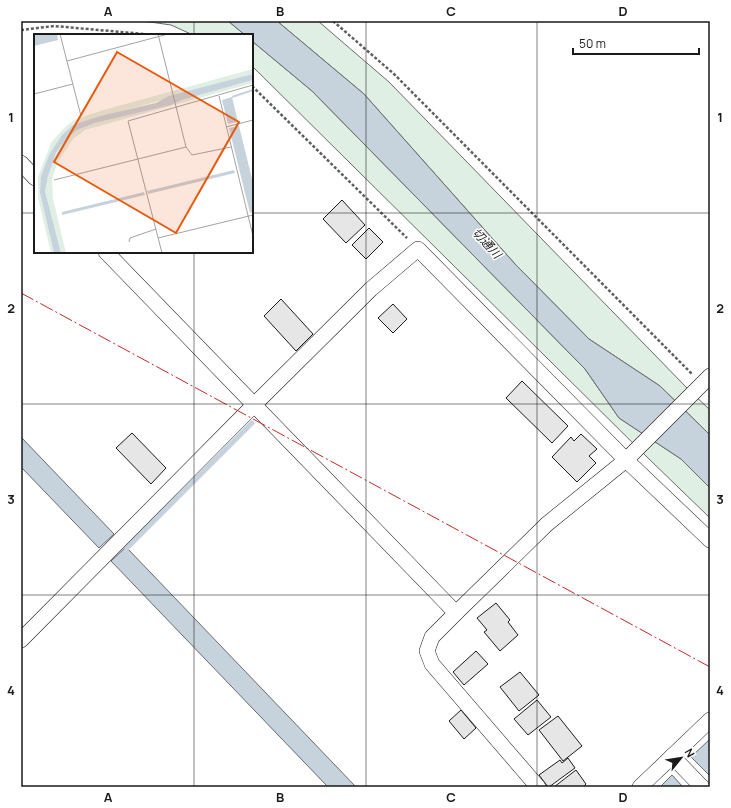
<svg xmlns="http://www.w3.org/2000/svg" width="731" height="808" viewBox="0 0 731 808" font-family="Manrope,'Noto Sans JP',sans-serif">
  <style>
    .green { fill: #e0efe3; stroke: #6a6a6a }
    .water { fill: #c6d2dc; stroke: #6a6a6a }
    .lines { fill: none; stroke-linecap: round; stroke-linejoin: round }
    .stream { stroke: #c6d2dc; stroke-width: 5 }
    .building { fill: #e6e6e6; stroke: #1a1a1a }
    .minor-casing { stroke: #1a1a1a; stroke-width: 16 }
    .path { stroke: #5f5f5f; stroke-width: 2.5; stroke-dasharray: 3 2; stroke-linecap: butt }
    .minor { stroke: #fff; stroke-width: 15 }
    .power { stroke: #c62828; stroke-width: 1; stroke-dasharray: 14 3 2 3; stroke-linecap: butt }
    .grid { fill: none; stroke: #1a1a1a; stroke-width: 1; stroke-opacity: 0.55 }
    .labels { text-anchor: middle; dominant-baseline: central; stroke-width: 3; stroke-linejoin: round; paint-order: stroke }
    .water-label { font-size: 12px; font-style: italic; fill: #1a1a1a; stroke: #fff }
    .inset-river { fill: none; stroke: #c6d2dc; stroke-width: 2 }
    .inset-road { fill: none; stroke: #a3a3a3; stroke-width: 1 }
    .view { fill: #e8590c; fill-opacity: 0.15; stroke: #e8590c; stroke-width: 2 }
    .inset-edge { fill: none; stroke: #1a1a1a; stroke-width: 2 }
    .neatline { fill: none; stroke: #1a1a1a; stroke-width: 1.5 }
    .grid-label { font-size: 13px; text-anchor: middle; font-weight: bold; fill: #1a1a1a }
  </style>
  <rect width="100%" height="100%" fill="#fff"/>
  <!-- green -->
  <g class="green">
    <polygon points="143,21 228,21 245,35 193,35 171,25"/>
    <polygon points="277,21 318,21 389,82 687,388 710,410 710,435 660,386 589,339 515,264 364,94"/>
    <polygon points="252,41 312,91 585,369 619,418 681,459 710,488 710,518 648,458 252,66"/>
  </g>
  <!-- water -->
  <g class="water">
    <polygon points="228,21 277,21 364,94 515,264 589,339 660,386 710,435 710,488 681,459 619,418 585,369 312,91 252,41 252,35 245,35"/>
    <polygon points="21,437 114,534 99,548 21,467"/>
    <polygon points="126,547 127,548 356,787 328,787 111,561"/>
    <polygon points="710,739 710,776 691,757"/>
    <polygon points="672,775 683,787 660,787"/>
  </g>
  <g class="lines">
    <!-- stream -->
    <polyline class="stream" points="127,548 252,423"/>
  </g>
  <!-- building -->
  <g class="building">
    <polygon points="342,200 365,225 346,243 323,219"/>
    <polygon points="369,228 383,242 366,259 352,245"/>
    <polygon points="281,299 313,334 296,351 264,316"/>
    <polygon points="393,304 407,319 393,333 378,318"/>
    <polygon points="522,381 568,426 552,443 506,398"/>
    <polygon points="132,433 166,468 151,484 116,448"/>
    <polygon points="581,434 597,449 589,456 596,463 577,482 552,457 571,437 574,441"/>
    <polygon points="496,603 510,620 508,622 518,635 500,651 484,632 487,630 477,618"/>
    <polygon points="476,651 488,664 464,685 453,672"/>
    <polygon points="520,672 539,695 519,711 500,687"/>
    <polygon points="537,700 551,717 528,735 514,719"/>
    <polygon points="461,710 476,728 464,739 449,721"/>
    <polygon points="558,716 582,746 563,761 539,730"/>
    <polygon points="568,758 575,768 549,787 548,787 539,775 560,760 562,763"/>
    <polygon points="576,770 586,784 583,787 554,787"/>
  </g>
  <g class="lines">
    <!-- minor casing -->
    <g class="minor-casing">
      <g id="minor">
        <polyline points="21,163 35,178"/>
        <polyline points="106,252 456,613 547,524 626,460 710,376"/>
        <polyline points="456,613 432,637 427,651 432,664 538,787"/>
        <polyline points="21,640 254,405 371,289 418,249 626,460 710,540"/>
        <polyline points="672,756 702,787"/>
        <polyline points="640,787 710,720"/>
      </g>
    </g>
    <!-- path -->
    <g class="path">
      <polyline points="333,21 394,74 692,374"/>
      <polyline points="21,30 54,26 155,35"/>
      <polyline points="252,86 407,238"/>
    </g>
    <!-- minor -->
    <use href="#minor" class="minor"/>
    <!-- power -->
    <polyline class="power" points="21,293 710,667"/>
  </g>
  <!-- grid -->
  <path class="grid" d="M194,21v14M366,21v766M537,21v766M21,213h14M252,213h458M194,252v535M21,404h689M21,595h689"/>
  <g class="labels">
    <!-- water labels -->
    <g class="water-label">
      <text transform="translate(487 243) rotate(48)">切通川</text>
    </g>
  </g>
  <!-- overview -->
  <g transform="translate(34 34)">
    <rect width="219" height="219" fill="#fff"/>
    <path d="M219,35v5l-180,51 -11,10 -12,18 -10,40 14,60h-3l-13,-55v-21l13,-34 12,-14 11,-9 26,-9zM219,46v3l-168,47 -12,9 -16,24 -5,16 1,20 13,54h-5l-16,-62 3,-15 8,-23 10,-14 11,-9 18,-7 76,-18 11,-5z" fill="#e0efe3"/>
    <path d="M0,0h23l1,6 -24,6zM219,40v6l-71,20 -11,5 -76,18 -18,7 -11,9 -10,14 -8,23 -3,15 16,62h-7l-14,-60 1,-17 9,-23 12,-18 11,-10 27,-9 56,-13 13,-7zM198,63l6,25 -10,2 -6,-24zM205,92l14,57v29l-3,1 -21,-85zM200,136l1,3 -87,21 -1,-3zM110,158l1,3 -83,20v-3z" fill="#c6d2dc"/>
    <path class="inset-river" d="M198,63l21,-7"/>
    <path class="inset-road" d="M26,0l21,82M33,27l101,-27M0,60l39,-10M185,62l34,140M192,93l27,-7M152,113l6,8 39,-8M20,146l132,-33 -28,-113M124,204l95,-23M95,208l1,-4 26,-9M128,219l-34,-132 125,-36"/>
    <path class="view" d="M83,18l122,70 -63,111 -122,-71z"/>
    <rect width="219" height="219" class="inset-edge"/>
  </g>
  <!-- border -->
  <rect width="731" height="808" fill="none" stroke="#ffffff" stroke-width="44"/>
  <!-- north arrow -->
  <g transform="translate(681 758) rotate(60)" stroke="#ffffff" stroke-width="3" paint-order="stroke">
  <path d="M0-3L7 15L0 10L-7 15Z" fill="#1a1a1a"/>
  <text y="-6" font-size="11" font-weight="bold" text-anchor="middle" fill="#1a1a1a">N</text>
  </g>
  <!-- scale -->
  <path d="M573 48v6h126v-6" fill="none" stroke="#1a1a1a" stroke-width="2"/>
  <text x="579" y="48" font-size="12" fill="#1a1a1a" stroke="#ffffff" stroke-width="3" paint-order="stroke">50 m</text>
  <rect x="22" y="22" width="687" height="764" class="neatline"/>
  <g class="grid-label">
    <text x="108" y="16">A</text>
    <text x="280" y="16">B</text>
    <text x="451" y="16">C</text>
    <text x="623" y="16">D</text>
    <text x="11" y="122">1</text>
    <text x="720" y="122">1</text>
    <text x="11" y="313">2</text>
    <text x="720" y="313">2</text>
    <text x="11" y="504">3</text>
    <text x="720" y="504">3</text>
    <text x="11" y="695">4</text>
    <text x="720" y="695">4</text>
    <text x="108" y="802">A</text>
    <text x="280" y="802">B</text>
    <text x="451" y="802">C</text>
    <text x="623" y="802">D</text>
  </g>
</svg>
